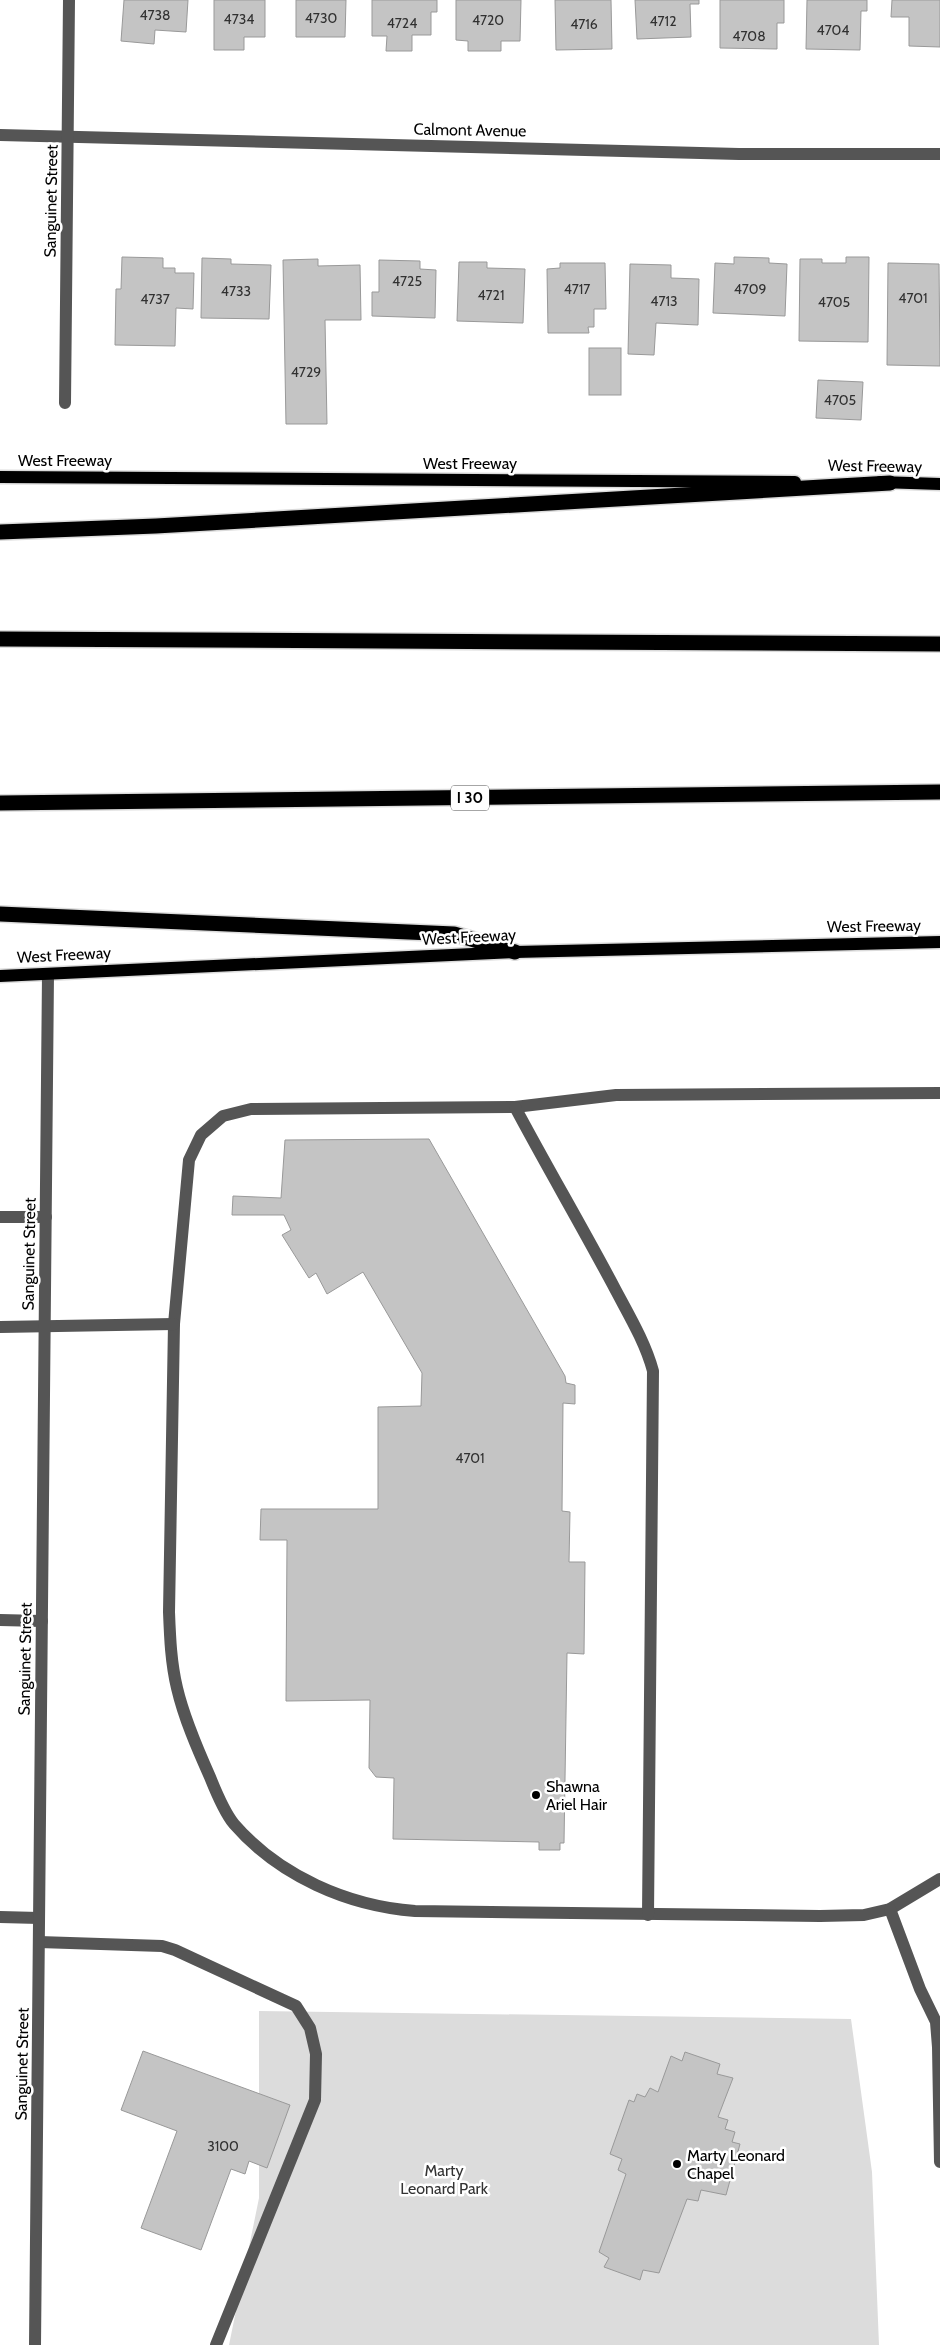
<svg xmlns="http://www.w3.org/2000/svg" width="940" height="2345" viewBox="0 0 940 2345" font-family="Cabin,sans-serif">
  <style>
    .green { fill: #dcdcdc }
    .building { fill: #c4c4c4; stroke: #999 }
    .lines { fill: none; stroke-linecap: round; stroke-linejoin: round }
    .major-casing { stroke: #dbdbdb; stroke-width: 15 }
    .highway-casing { stroke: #dbdbdb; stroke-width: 18 }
    .minor { stroke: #555; stroke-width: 12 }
    .major { stroke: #000; stroke-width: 12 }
    .highway { stroke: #000; stroke-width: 15 }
    .poi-dot { fill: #000; stroke: #fff; stroke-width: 2 }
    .labels { text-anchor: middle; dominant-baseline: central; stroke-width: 5; stroke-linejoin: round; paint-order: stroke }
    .number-label { font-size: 14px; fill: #313131 }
    .shield { fill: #fff; stroke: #4c4c4c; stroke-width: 1 }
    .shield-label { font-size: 15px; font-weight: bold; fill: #000 }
    .street-label { font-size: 16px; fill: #000; stroke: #fff }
    .poi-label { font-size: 16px; fill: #000; stroke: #fff; text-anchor: start }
    .park-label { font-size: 16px; fill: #333; stroke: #fff }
  </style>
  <rect width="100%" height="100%" fill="#fff"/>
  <!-- green -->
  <polygon class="green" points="259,2011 851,2019 872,2172 879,2345 229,2345 259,2198"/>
  <!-- building -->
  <g class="building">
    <polygon points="124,0 188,0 186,32 155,30 154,44 121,41"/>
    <polygon points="214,0 265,0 265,37 244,37 244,50 214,50"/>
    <polygon points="296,0 346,0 345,37 296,37"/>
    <polygon points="372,0 437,0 437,12 431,12 431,35 412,35 412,51 386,51 387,36 372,36"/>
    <polygon points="456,0 521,0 520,41 501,41 501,51 468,51 468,41 456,40"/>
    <polygon points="555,0 611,0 612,49 556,50"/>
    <polygon points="635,0 699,0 699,4 690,4 691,37 637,39"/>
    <polygon points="720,0 784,0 784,23 777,23 777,49 720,48"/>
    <polygon points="807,0 867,0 867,11 861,11 860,50 806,49"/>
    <polygon points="892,0 940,0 940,47 909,46 909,17 891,17"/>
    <polygon points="122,257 163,258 163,268 175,268 175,273 194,273 193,309 176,308 175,346 115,345 116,289 121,289"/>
    <polygon points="734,257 769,258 769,263 787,264 785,316 713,313 715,263 734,264"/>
    <polygon points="846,257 869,257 868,342 799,341 800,259 822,259 822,263 846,263"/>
    <polygon points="202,258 231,259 231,264 271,265 269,319 201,318"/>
    <polygon points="318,259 318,266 360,265 361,320 325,320 327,424 286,424 283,260"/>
    <polygon points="379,260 420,261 420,269 436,270 435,318 372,316 372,292 379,292"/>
    <polygon points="459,262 487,262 487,268 525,269 523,323 457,321"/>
    <polygon points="560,263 605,263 606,309 594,309 594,327 588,327 589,333 548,333 547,269 560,268"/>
    <polygon points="888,263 939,264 940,366 887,365"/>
    <polygon points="630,264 671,265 671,278 699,279 698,325 656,323 654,355 628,354"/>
    <rect x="589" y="348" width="32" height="47"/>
    <polygon points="818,380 863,382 861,420 816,418"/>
    <polygon points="429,1139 565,1376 566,1383 575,1385 575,1404 563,1403 562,1511 570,1512 569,1562 585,1562 584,1654 567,1653 564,1843 560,1843 560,1850 539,1850 539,1842 393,1839 394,1778 376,1777 369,1768 370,1700 286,1701 287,1540 260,1540 261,1509 378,1509 378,1407 421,1406 422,1373 363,1272 327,1294 316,1273 309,1278 282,1235 291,1230 284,1215 232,1215 233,1196 281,1198 285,1140"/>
    <polygon points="143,2051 290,2105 267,2168 249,2161 245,2174 231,2169 201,2250 141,2228 177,2131 121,2110"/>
    <polygon points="685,2052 720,2064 717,2074 733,2078 718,2117 728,2120 725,2129 735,2132 732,2142 740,2144 726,2195 701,2190 698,2201 687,2199 659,2273 643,2270 640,2280 604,2267 609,2258 599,2252 626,2174 618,2170 622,2159 610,2154 629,2100 634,2102 637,2094 645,2097 650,2088 658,2092 671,2056 682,2061"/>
  </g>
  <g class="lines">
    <!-- major casing -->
    <g class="major-casing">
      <g id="major">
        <polyline points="0,477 795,482"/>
        <polyline points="880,482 940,484"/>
        <polyline points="0,976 515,952 940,942"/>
      </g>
    </g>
    <!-- highway casing -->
    <g class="highway-casing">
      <g id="highway">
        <polyline points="0,532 156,526 890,483"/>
        <polyline points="0,639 940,644"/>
        <polyline points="0,803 940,792"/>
        <polyline points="0,914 454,934 515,952"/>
      </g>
    </g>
    <!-- minor -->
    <g class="minor">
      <polyline points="0,135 739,154 940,154"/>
      <polyline points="65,403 69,0"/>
      <path d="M940,1093l-324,2 -101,12 -264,2 -28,7 -22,19 -12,25 -15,164 -5,288c1,26 2,51 8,76 7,30 20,60 33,89 6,15 14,35 24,47 45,52 114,82 181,87l405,5 44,-1 26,-6 50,-30"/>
      <path d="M515,1107c32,60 66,118 98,178 14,27 32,56 40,86l-5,544"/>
      <polyline points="0,1217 46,1217"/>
      <polyline points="0,1327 174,1324"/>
      <polyline points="0,1620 42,1621"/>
      <polyline points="890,1909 920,1989 936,2022 938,2047 940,2162"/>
      <polyline points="0,1917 39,1918"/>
      <polyline points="39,1942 162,1946 175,1950 296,2006 310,2028 316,2054 315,2100 216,2345"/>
      <polyline points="35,2345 48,974"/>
    </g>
    <!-- major -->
    <use href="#major" class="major"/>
    <!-- highway -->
    <use href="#highway" class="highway"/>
  </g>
  <!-- markers -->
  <g class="poi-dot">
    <circle cx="536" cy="1795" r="5"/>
    <circle cx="677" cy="2164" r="5"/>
  </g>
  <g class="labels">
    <!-- number labels -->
    <g class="number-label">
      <text x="155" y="15">4738</text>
      <text x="321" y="18">4730</text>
      <text x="239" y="19">4734</text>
      <text x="488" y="20">4720</text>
      <text x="663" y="21">4712</text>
      <text x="402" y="23">4724</text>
      <text x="584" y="24">4716</text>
      <text x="833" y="30">4704</text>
      <text x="749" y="36">4708</text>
      <text x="407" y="281">4725</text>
      <text x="577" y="289">4717</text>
      <text x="750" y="289">4709</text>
      <text x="236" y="291">4733</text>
      <text x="491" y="295">4721</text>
      <text x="913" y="298">4701</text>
      <text x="155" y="299">4737</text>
      <text x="664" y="301">4713</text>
      <text x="834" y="302">4705</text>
      <text x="306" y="372">4729</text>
      <text x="840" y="400">4705</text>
      <text x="470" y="1458">4701</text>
      <text x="223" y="2146">3100</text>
    </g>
    <!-- shield labels -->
    <rect class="shield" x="451" y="785.5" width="38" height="25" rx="4"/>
    <g class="shield-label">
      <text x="470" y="798">I 30</text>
    </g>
    <!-- street labels -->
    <g class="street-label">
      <text transform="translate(470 130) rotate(1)">Calmont Avenue</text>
      <text transform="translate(51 201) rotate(-89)">Sanguinet Street</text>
      <text x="65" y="460">West Freeway</text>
      <text x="470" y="463">West Freeway</text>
      <text transform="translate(875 466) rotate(1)">West Freeway</text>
      <text transform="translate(874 926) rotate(-1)">West Freeway</text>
      <text transform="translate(469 937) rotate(-3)">West Freeway</text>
      <text transform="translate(64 955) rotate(-3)">West Freeway</text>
      <text transform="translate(29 1254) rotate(-89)">Sanguinet Street</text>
      <text transform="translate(25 1659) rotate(-89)">Sanguinet Street</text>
      <text transform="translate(22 2064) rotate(-89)">Sanguinet Street</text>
    </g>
    <!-- poi labels -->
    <g class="poi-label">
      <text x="546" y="1786">Shawna<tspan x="546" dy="18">Ariel Hair</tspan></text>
      <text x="687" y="2155">Marty Leonard<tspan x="687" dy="18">Chapel</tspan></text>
    </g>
    <!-- park labels -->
    <g class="park-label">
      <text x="444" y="2170">Marty<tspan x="444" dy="18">Leonard Park</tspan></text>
    </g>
  </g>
</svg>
